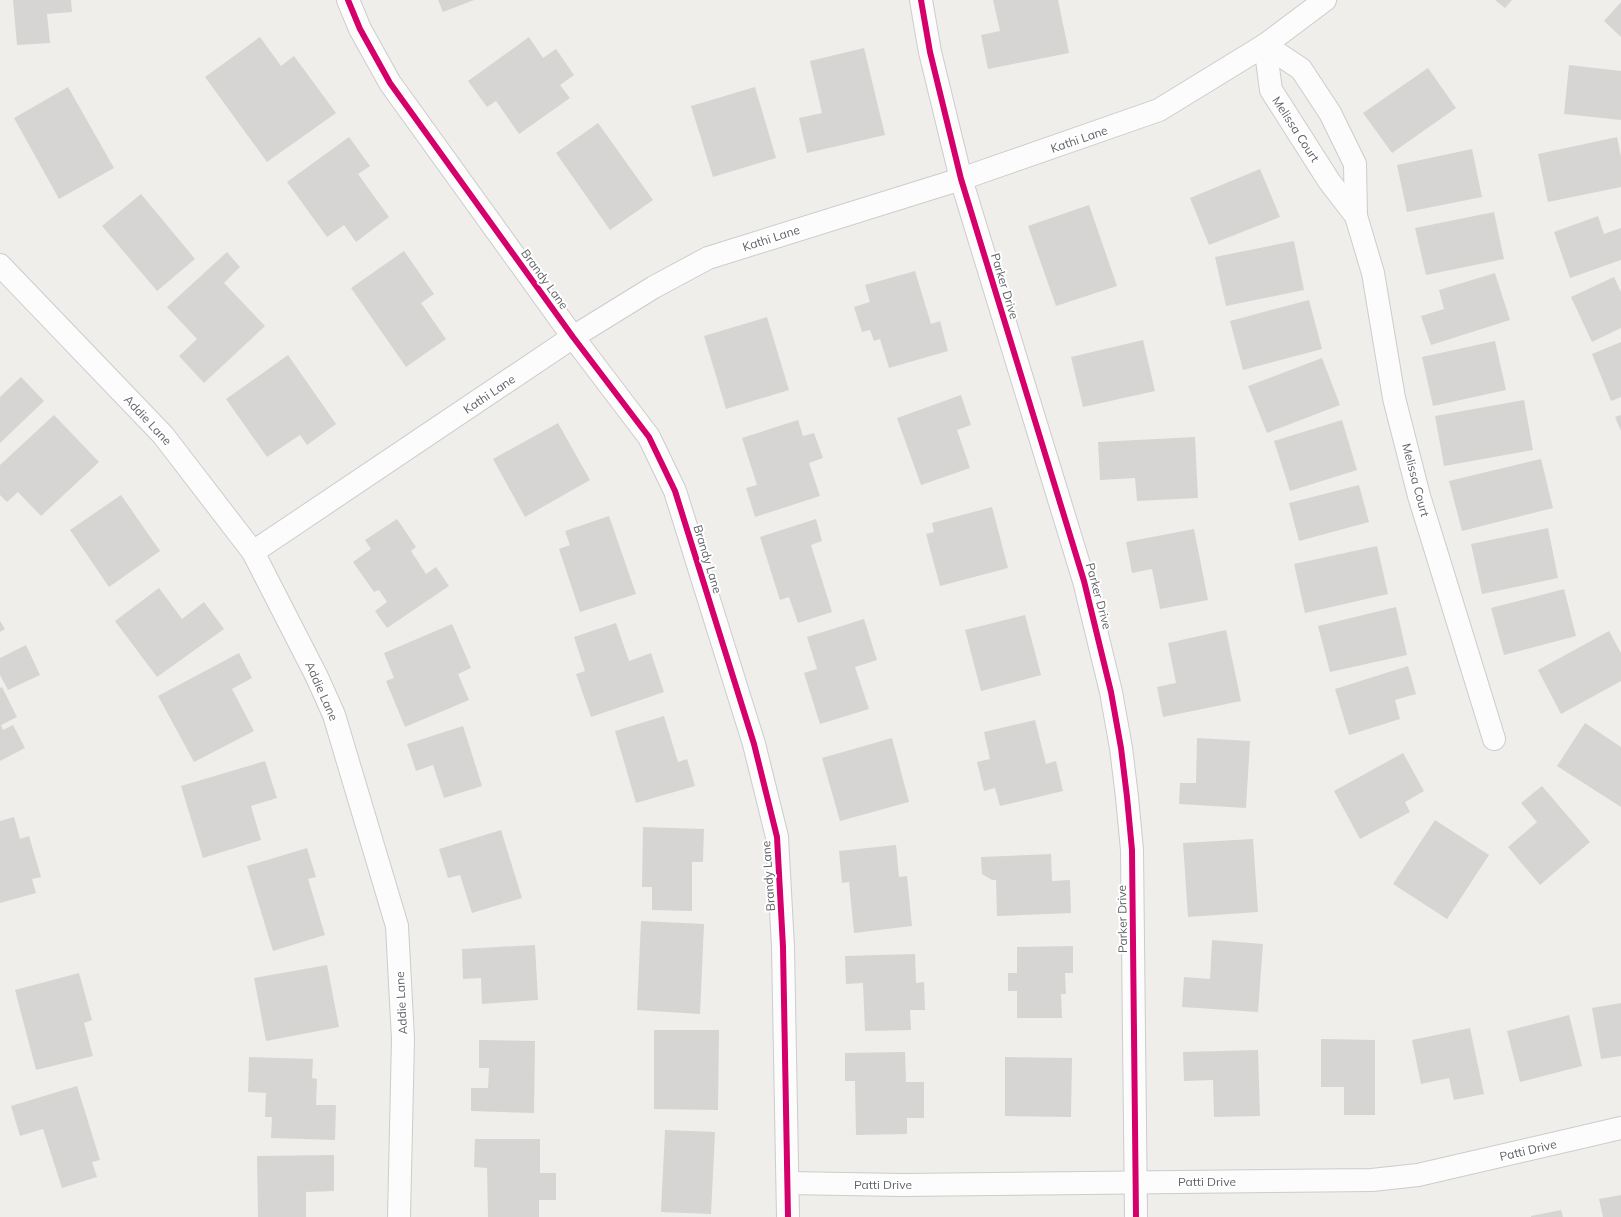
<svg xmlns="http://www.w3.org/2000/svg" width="1621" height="1217" viewBox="0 0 1621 1217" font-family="Mulish,sans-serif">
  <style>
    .building { fill: #d6d5d3 }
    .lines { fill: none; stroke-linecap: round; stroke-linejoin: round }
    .minor-casing { stroke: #cbcccc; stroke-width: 24 }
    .minor { stroke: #fdfcfc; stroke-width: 22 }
    .cycleway-casing { stroke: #fff; stroke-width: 8 }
    .cycleway { stroke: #d6006c; stroke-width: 6 }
    .labels { text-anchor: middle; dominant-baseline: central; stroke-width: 4; stroke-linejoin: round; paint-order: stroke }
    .street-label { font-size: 12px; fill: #5f6368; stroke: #fff }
  </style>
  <rect width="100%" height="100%" fill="#efeeea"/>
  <!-- building -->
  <g class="building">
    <polygon points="13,0 71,0 72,12 47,14 50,43 17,45"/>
    <polygon points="438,0 474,0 443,12"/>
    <polygon points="993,0 1058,0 1069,53 988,69 981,35 1000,31"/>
    <polygon points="1495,0 1512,0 1505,8"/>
    <polygon points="1621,2 1621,37 1604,21"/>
    <polygon points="260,37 281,66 294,56 336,113 267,162 205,77"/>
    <polygon points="529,37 543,58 556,49 574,75 560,85 570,98 519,134 496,101 487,107 468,81"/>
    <polygon points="864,48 885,135 807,153 799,118 822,113 810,61"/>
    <polygon points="1569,65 1621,71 1621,120 1564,114"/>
    <polygon points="1428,68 1456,108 1392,153 1363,113"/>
    <polygon points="68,87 114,168 59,199 14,118"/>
    <polygon points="755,87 776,158 713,177 691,106"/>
    <polygon points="598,123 653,200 610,230 556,153"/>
    <polygon points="349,137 370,166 358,174 389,217 356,242 344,225 327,237 287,182"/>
    <polygon points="1617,137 1621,157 1621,187 1548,202 1538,154"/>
    <polygon points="1472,149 1482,197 1407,212 1397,165"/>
    <polygon points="1260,169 1280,217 1209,245 1190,198"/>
    <polygon points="141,194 195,259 157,291 102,226"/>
    <polygon points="1089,205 1117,286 1056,306 1028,226"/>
    <polygon points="1494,212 1504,259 1426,275 1415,228"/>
    <polygon points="1598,216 1604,234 1621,228 1621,260 1570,278 1554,232"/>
    <polygon points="1294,241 1304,290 1226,306 1215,257"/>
    <polygon points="404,251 434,294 421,303 446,339 406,367 351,288"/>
    <polygon points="227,252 240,267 224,283 265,326 204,383 179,356 197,339 167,307"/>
    <polygon points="915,271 931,324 940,321 948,351 889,368 880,339 874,341 870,330 862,332 854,307 870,302 865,285"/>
    <polygon points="1495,273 1510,320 1431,345 1421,316 1444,309 1439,290"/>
    <polygon points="1614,277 1621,292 1621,328 1592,342 1571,297"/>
    <polygon points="1309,300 1322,349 1243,370 1230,321"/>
    <polygon points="767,317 789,390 726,409 704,336"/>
    <polygon points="1143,340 1155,391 1083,407 1071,357"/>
    <polygon points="1495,341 1506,390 1433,406 1422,357"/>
    <polygon points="1621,342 1621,397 1611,401 1592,354"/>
    <polygon points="288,355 336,424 307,445 300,435 267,457 226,399"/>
    <polygon points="1322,358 1340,405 1267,433 1248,386"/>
    <polygon points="21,377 44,401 0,443 0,397"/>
    <polygon points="961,395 971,425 957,430 970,468 921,485 897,418"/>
    <polygon points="1524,400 1533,450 1444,466 1435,416"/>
    <polygon points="54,415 99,462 41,516 18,492 7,502 0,495 0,465"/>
    <polygon points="1621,415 1621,431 1615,417"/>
    <polygon points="798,420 803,436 814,433 823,458 809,463 820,496 755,517 746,488 757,485 742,438"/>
    <polygon points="1342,420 1357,470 1290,491 1274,441"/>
    <polygon points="558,423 590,480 525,517 493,459"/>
    <polygon points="1195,437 1198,498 1137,501 1135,478 1100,480 1098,442"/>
    <polygon points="1541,459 1553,508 1462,531 1449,481"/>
    <polygon points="1359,485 1369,522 1299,541 1289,503"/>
    <polygon points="121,495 160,551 109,587 70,530"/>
    <polygon points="992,507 1008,568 940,586 926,534 934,532 932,523"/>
    <polygon points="609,516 636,594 580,612 559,549 570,545 565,531"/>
    <polygon points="397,519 416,547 411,551 426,574 436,567 449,586 387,628 375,611 387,602 379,590 374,592 353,562 371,549 365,540"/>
    <polygon points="816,519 822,541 811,545 832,612 798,623 789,597 780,600 760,537"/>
    <polygon points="1548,528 1558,578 1482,594 1471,544"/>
    <polygon points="1194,529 1208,600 1160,609 1152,569 1132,573 1126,542"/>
    <polygon points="1377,546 1388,594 1305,613 1294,564"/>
    <polygon points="159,588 182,619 204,602 224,629 157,677 115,621"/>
    <polygon points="1564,589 1576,636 1504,655 1491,608"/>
    <polygon points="1396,607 1407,655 1330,672 1318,626"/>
    <polygon points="1025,615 1041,675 981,691 965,630"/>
    <polygon points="864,619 877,660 855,667 869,709 820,724 804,673 817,669 807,637"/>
    <polygon points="0,621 5,629 0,632"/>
    <polygon points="616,623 629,661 651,653 664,692 591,717 576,674 585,671 574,637"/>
    <polygon points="452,624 471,668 458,674 469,700 405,727 386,681 394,678 384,653"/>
    <polygon points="1226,630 1241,701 1163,717 1157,687 1176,683 1168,643"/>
    <polygon points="1609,631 1621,653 1621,681 1561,714 1538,670"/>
    <polygon points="26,645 40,675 8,690 0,675 0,658"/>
    <polygon points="239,653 252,678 232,689 254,731 194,762 158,696"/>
    <polygon points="1408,666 1416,694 1395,700 1400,719 1349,735 1335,689"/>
    <polygon points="2,687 17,717 1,725 3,730 13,725 25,748 0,761 0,688"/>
    <polygon points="664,716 678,762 687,759 695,786 636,803 615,731"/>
    <polygon points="1035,720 1046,764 1056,761 1063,791 1000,806 995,788 984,791 977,762 990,759 984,732"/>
    <polygon points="1585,723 1621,747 1621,807 1557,766"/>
    <polygon points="463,726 482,786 444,798 433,765 416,771 407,744"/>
    <polygon points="892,738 909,802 840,821 822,758"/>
    <polygon points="1197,738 1250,741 1246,808 1179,804 1180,783 1196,783"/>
    <polygon points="1403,753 1424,791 1405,802 1410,812 1360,839 1334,791"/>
    <polygon points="265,761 277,798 251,806 261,840 203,858 181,786"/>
    <polygon points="1542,786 1590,842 1540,885 1508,847 1537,822 1521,803"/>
    <polygon points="14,817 20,839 29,836 41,877 32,879 36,893 0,903 0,821"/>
    <polygon points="1435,820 1489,855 1447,919 1393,884"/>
    <polygon points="643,827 704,829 703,862 692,862 692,911 652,910 652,887 642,887"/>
    <polygon points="501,830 522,898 472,913 460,875 448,878 439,849"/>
    <polygon points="1253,839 1258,912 1188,917 1183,843"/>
    <polygon points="896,845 899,877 907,876 912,926 854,933 849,882 842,883 839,851"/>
    <polygon points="307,848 316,877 308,879 325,935 273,951 247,866"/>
    <polygon points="1051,854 1052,881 1070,880 1071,913 997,916 996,880 992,880 982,874 981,857"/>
    <polygon points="641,921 704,924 700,1014 637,1010"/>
    <polygon points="1212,940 1263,944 1258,1012 1182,1007 1184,977 1210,979"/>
    <polygon points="535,945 538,1000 482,1004 481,978 463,979 462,949"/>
    <polygon points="1073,946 1073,973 1065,973 1066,994 1061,994 1062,1018 1017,1018 1017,991 1008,991 1008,973 1017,973 1017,947"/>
    <polygon points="915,954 916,983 924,982 925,1010 910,1010 911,1030 865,1031 863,983 846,984 845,956"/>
    <polygon points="327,965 339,1027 266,1041 254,978"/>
    <polygon points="79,973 92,1020 84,1023 93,1056 36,1070 15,990"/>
    <polygon points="1621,1003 1621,1056 1601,1059 1592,1008"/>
    <polygon points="1569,1015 1582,1066 1520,1082 1507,1031"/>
    <polygon points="1470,1028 1484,1094 1454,1100 1449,1078 1421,1084 1412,1040"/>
    <polygon points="654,1030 719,1030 718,1110 654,1109"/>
    <polygon points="1321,1039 1375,1040 1375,1115 1344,1115 1344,1087 1321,1087"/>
    <polygon points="479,1040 535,1041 534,1113 471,1111 471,1088 488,1088 489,1068 479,1068"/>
    <polygon points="1258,1050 1260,1116 1214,1117 1213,1080 1184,1081 1183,1052"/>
    <polygon points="905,1052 906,1082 924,1082 924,1118 907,1118 907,1134 856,1135 855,1081 845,1081 845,1053"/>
    <polygon points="249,1057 313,1059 312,1078 317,1079 316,1105 336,1105 335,1140 271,1138 272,1117 265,1117 266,1093 248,1092"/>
    <polygon points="1005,1057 1072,1058 1071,1117 1005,1116"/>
    <polygon points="77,1086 100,1160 92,1162 97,1177 62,1188 43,1129 20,1136 11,1106"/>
    <polygon points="665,1130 715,1132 711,1214 661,1212"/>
    <polygon points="475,1139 540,1139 540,1173 556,1173 556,1200 539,1200 539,1217 488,1217 487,1168 474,1167"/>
    <polygon points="334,1155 334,1191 306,1192 306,1217 258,1217 257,1156"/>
    <polygon points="1621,1195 1621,1217 1603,1217 1599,1199"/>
    <polygon points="1561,1210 1563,1217 1531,1217 1531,1216"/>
  </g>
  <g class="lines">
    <!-- minor casing -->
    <g class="minor-casing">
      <g id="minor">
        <polyline points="348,0 360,29 390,83 573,337 649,437 675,491 754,744 777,837 783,947 788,1217"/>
        <polyline points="921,0 930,52 961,179 1084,581 1111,692 1121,748 1127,797 1132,850 1136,1217"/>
        <polyline points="1265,45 1301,69 1330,113 1355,164 1356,216 1373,273 1394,398 1419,496 1494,739"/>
        <polyline points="1265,45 1271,90 1329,181 1356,216"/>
        <polyline points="0,265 163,435 253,552 317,677 334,715 397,926 403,1039 399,1217"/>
        <polyline points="253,552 573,337 654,287 708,258 961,179 1159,110 1265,45 1325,0"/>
        <polyline points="788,1183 902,1185 1372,1180 1418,1175 1621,1128"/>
      </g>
    </g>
    <!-- minor -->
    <use href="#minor" class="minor"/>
    <!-- cycleway casing -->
    <g class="cycleway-casing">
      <g id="cycleway">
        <polyline points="348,0 360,29 390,83 573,337 649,437 675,491 754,744 777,837 783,947 788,1217"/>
        <polyline points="921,0 930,52 961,179 1084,581 1111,692 1121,748 1127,797 1132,850 1136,1217"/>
      </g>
    </g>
    <!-- cycleway -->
    <use href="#cycleway" class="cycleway"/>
  </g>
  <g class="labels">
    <!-- street labels -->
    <g class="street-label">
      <text transform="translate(1296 129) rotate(57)">Melissa Court</text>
      <text transform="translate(1079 139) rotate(-19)">Kathi Lane</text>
      <text transform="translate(771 238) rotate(-18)">Kathi Lane</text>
      <text transform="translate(545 279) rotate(54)">Brandy Lane</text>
      <text transform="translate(1005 286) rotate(73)">Parker Drive</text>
      <text transform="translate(489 394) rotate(-34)">Kathi Lane</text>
      <text transform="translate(148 420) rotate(47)">Addie Lane</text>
      <text transform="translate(1416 480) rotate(75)">Melissa Court</text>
      <text transform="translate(708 559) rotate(73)">Brandy Lane</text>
      <text transform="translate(1099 596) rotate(75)">Parker Drive</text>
      <text transform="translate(322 691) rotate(66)">Addie Lane</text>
      <text transform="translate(768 876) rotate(-94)">Brandy Lane</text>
      <text transform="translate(1122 919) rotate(-91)">Parker Drive</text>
      <text transform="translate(401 1003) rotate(-93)">Addie Lane</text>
      <text transform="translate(1528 1150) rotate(-13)">Patti Drive</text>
      <text x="1207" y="1181">Patti Drive</text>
      <text x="883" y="1184">Patti Drive</text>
    </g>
  </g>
</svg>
